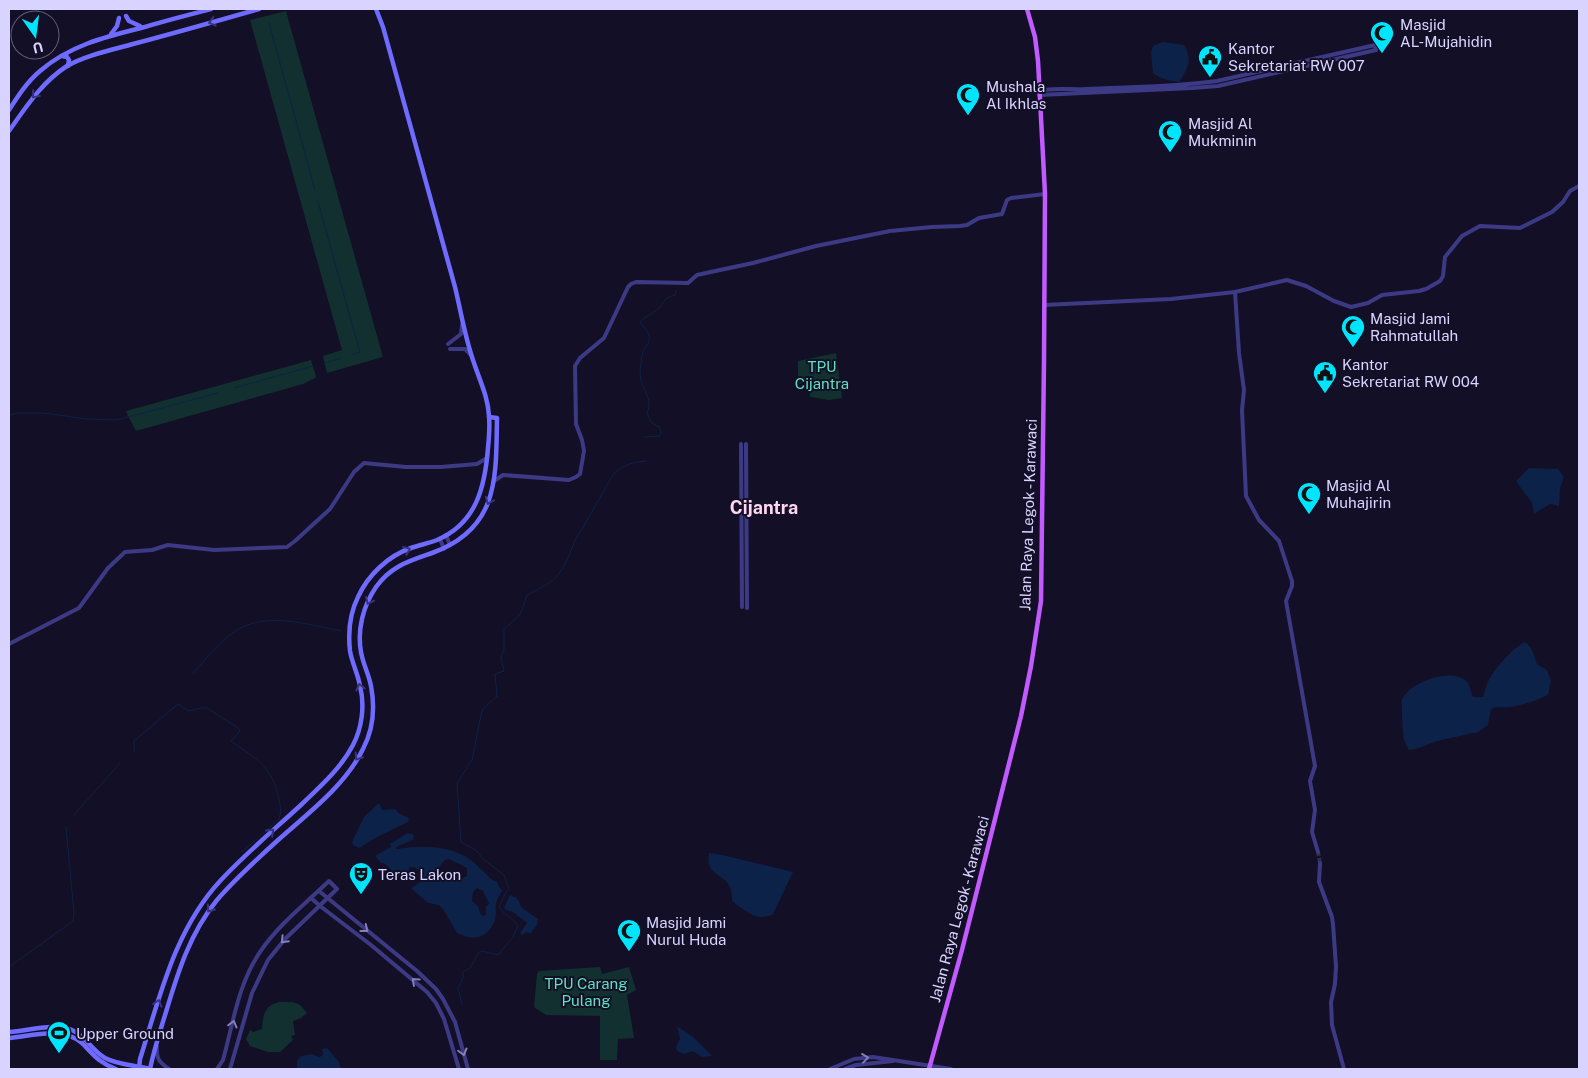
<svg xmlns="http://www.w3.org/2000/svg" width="1588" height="1078" viewBox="0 0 1588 1078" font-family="'Public Sans',sans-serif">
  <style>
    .green { fill: #12302f }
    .water { fill: #0c2248; fill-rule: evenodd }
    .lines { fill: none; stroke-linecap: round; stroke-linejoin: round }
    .stream { stroke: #0c2248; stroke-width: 1 }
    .tertiary-tunnel { stroke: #312d47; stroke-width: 4; stroke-dasharray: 4 2; stroke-linecap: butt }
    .tertiary { stroke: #3d3a85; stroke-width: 4 }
    .secondary { stroke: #6f6bff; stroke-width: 4.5 }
    .primary { stroke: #c25bff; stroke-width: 4.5 }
    .oneway { stroke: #38347d }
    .oneway2 { stroke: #837fbc }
    .labels { text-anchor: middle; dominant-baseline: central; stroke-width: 4; stroke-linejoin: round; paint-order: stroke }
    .poi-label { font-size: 15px; fill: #d9d4ff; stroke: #130f26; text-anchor: start }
    .park-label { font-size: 15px; fill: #5fe0c0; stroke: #130f26 }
    .street-label { font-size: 15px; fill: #d9d4ff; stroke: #130f26 }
    .quarter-label { font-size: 18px; font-weight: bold; fill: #ffd6f0; stroke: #130f26 }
  </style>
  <rect width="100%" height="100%" fill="#130f26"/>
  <!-- green -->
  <g class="green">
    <polygon points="286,11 383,357 327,373 323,356 342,350 250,20"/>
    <polygon points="836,353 842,398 829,400 810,397 809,385 798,383 798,361"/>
    <polygon points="311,360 316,376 315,378 303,384 136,431 127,414 126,411"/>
    <polygon points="600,967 602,974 629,967 636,990 627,995 634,1038 618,1039 617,1060 600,1060 600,1016 546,1015 534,1007 537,974 539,971"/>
    <path d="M279,1002c14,0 19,-2 28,11l-6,5 -8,3 2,14 -4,1 2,4 -13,12h-12l-18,-6 -4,-7 4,-9 3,2 9,-3c1,-14 2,-23 17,-27z"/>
  </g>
  <!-- water -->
  <g class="water">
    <path d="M1163,42l21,3c9,15 4,23 -5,37 -10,-1 -18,-3 -26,-9l-2,-21 2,-6z"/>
    <polygon points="1529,468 1558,469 1564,477 1560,488 1559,506 1550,504 1534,514 1532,503 1516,481"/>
    <path d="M1525,642c8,6 9,14 12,22l10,6 4,11 -3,14c-13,6 -24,10 -38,12 -7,1 -13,-1 -19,2l-3,16 -10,7 -41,9 -21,8 -7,1c-2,-4 -4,-7 -5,-11 -1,-4 -3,-36 -2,-39 6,-17 50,-34 65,-18 3,3 4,11 6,15h10c2,-6 3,-13 7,-19 6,-11 24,-31 35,-36z"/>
    <polygon points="379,803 382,810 396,809 398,813 409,818 408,822 379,836 359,848 353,845 352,842 364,817"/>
    <path d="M408,833l6,2 -1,5 -17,7v2c22,-4 53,-4 72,9 7,5 14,12 20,18 2,3 6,4 9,6l2,5 3,3c-1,5 -6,9 -6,14 -1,5 1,11 -1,16 -7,18 -21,22 -38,13l-14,-24 -4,-4 -11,-2 -17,-15 8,-5 2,-5 -2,-8 -6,-3 -4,1 -1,7 -5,6 -19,-18h-3l-6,-7 16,-9 -1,-3zM449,859l18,9v8l-6,3 -7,-4 -5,5 -6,-3 -4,-10 6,-7zM477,888l6,3 6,13 -3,2v8l-2,2 -3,-1 -3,-9 -6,-5 1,-9z"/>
    <path d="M709,853l13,2 71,17 -20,42c-16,9 -29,-4 -41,-13 0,-6 0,-11 -3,-16 -9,-13 -24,-11 -20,-32z"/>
    <polygon points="510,895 517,898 522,908 538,919 537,925 530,934 527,932 522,935 520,933 527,923 513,912 506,910 504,908"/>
    <polygon points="677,1026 693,1037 712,1056 702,1057 693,1051 684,1054 677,1051 676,1047 680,1039"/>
    <polygon points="327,1048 339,1062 341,1069 297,1069 297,1061 301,1056 312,1054 319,1057 322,1056 323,1054 322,1049"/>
  </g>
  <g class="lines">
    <!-- stream -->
    <g class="stream">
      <polyline points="269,23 315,190"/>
      <polyline points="318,202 359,349 360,352 352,355"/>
      <polyline points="324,363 342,358"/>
      <polyline points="234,388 313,366"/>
      <polyline points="9,415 18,413 44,413 86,419 117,420 218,393"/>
      <path d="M645,437l15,-1 1,-4 -2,-5 -8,-5 -4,-9c6,-13 -3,-21 -6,-33 -2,-8 0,-16 1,-24 1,-8 9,-12 7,-21 -2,-5 -6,-9 -9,-13 5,-6 15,-9 20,-15 6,-8 4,-9 15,-12l1,-5"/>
      <path d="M193,673c13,-14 25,-30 41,-41 32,-22 72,-7 108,-1"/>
      <path d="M134,751v-10l44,-37 10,7 13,-3h6l31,20 2,3 -9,10c22,16 39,23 46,51 3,9 5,18 2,27l-37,33"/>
      <polyline points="73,816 120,763"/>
      <polyline points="9,967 73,921 74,913 66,827"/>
      <path d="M462,1005l-4,-17 5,-10v-6l7,-4 9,-16 4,-1 15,4 15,-18 5,-11c-5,-8 -15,-12 -19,-19l7,-15 3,-3 -5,-14 -21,-16 -6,-8 -16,-9 -4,-59 15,-23 10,-50 15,-14 -2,-22 9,-3 -3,-13 3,-9v-20l16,-14 7,-20c17,-9 28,-12 38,-31 7,-12 8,-24 17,-35l32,-56c10,-8 19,-11 32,-12"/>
    </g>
    <!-- tertiary-tunnel -->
    <polyline class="tertiary-tunnel" points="1318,852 1320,863"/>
    <!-- tertiary -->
    <g class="tertiary">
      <path d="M1039,91c15,-4 31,-1 47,-2 43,-2 88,-2 131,-8l158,-36 1,5 -158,36 -26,2 -153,7"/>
      <polyline points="1235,292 1239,353 1244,390 1242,410 1246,496 1259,520 1279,541 1292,581 1292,586 1286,601 1315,766 1310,781 1315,810 1312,832 1318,852"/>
      <polyline points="1044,305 1171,299 1235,292 1287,280 1306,286 1334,301 1351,307 1368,303 1382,295 1419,291 1426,289 1440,281 1443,276 1445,257 1462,236 1480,226 1520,228 1552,212 1563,202 1570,191 1579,186"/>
      <polyline points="448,344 461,334 462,325"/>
      <polyline points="450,349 465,349 471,355"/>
      <polyline points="741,444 742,607"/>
      <polyline points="746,444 747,608"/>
      <polyline points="494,481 503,475 569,480 576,477 580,474 584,451 582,440 576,424 575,366 580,358 604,338 628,287 631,284 636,282 688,283 697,275 706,273 753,263 816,246 890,231 932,227 960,226 967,225 979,218 1002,214 1007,200 1011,198 1045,194"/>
      <polyline points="446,535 450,545"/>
      <polyline points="440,539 444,549"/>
      <polyline points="9,644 79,608 108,568 125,552 152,550 168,545 214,550 287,547 295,541 330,509 354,472 364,463 406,467 441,467 477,464 487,458"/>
      <polyline points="1320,863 1319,882 1332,917 1333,924 1336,966 1335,984 1331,1002 1332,1025 1344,1069"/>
      <polyline points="319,891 417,971 436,989 443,999 455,1022 468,1069"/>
      <polyline points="311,898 320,906 371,945 427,992 436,1003 444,1019 459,1069"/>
      <path d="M157,1047c-1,12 3,16 12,22"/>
      <path d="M217,1069l6,-9c10,-36 15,-76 37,-108 18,-27 46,-49 69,-71l8,8 -52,50 -17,21 -16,33 -22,76"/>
      <polyline points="830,1069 854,1059 873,1057 951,1069"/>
      <polyline points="845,1069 856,1065 893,1061"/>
    </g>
    <!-- secondary -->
    <g class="secondary">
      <polyline points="126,16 129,21 140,26"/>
      <polyline points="111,34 117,26 119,18"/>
      <polyline points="62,56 67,57 69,60 68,66"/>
      <path d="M9,110c9,-14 18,-28 31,-39 29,-25 64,-34 101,-43 23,-7 47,-13 70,-19"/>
      <path d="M9,131c17,-24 33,-49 58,-65 19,-11 45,-16 66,-22 42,-11 84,-23 126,-35"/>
      <path d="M9,1032c17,-1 36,-7 53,-5 23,4 26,21 43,31 13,7 30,7 45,11"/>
      <path d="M9,1038c23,-2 53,-12 73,5 12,12 17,20 34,26"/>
      <path d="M139,1069l1,-10c20,-63 35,-130 81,-179 25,-27 54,-51 81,-76 19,-18 39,-36 51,-59 9,-17 12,-40 7,-59 -2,-12 -8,-23 -10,-35 -2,-18 0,-38 8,-54 10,-22 30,-41 53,-49 9,-3 18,-5 26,-8 40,-17 48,-54 51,-92 1,-10 2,-21 1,-32 -1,-19 -9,-35 -15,-53 -9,-25 -13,-51 -19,-76l-72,-260 -7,-18"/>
      <path d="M150,1069c4,-19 10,-38 16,-57 12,-40 24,-79 51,-112 18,-21 39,-40 60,-59 30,-27 68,-55 86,-92 10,-19 12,-42 8,-63 -2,-11 -8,-22 -10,-34 -4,-22 2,-46 15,-65 15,-21 33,-26 56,-34 67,-24 64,-75 65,-135l-8,-1"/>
    </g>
    <!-- primary -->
    <polyline class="primary" points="929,1069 962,950 1021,716 1031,666 1041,601 1044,361 1045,194 1038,61 1035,37 1027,9"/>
  </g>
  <!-- one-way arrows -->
  <defs><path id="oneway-chevron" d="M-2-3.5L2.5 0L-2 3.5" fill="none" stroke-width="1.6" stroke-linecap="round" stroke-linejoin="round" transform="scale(1.25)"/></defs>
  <g class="oneway">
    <use href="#oneway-chevron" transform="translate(212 22) rotate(164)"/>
    <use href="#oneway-chevron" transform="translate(35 95) rotate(130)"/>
    <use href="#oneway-chevron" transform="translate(489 501) rotate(113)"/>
    <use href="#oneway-chevron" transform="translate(407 550) rotate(-22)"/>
    <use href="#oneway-chevron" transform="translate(369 601) rotate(115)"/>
    <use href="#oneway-chevron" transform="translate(360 687) rotate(-103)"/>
    <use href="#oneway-chevron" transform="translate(358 757) rotate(123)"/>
    <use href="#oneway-chevron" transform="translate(271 832) rotate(-43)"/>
    <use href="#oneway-chevron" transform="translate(210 909) rotate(126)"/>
    <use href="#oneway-chevron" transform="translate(158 1003) rotate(-72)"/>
  </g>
  <g class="oneway2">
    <use href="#oneway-chevron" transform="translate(365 929) rotate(38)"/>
    <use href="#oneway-chevron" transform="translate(284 940) rotate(134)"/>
    <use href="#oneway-chevron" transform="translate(415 981) rotate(-138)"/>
    <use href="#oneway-chevron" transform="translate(233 1024) rotate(-75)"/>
    <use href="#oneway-chevron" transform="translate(463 1052) rotate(75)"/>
    <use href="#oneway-chevron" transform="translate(865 1058) rotate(-7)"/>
  </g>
  <!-- icons -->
  <defs>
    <g id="mosque-pin" transform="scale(1.25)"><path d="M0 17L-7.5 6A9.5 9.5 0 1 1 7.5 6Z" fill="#00e5ff" stroke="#130f26"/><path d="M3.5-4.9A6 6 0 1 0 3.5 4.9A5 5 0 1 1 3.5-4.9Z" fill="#111"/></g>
    <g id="civic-pin" transform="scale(1.25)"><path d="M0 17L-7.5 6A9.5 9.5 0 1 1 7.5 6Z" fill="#00e5ff" stroke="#130f26"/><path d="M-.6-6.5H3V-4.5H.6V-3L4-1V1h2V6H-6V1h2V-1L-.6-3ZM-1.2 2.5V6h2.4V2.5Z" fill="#111"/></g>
    <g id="theatre-pin" transform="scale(1.25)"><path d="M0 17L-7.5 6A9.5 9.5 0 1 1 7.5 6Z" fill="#00e5ff" stroke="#130f26"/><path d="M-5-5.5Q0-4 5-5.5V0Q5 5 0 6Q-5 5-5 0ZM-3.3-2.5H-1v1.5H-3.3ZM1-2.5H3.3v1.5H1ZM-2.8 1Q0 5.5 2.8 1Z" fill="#111"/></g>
    <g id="stadium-pin" transform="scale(1.25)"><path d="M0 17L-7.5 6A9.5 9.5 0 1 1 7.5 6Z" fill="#00e5ff" stroke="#130f26"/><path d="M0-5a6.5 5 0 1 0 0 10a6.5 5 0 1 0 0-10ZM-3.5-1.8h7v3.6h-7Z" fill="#111"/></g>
  </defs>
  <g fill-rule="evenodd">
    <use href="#mosque-pin" x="1382" y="33"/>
    <use href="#civic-pin" x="1210" y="57"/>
    <use href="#mosque-pin" x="968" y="95"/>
    <use href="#mosque-pin" x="1170" y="132"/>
    <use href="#mosque-pin" x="1353" y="327"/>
    <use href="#civic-pin" x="1325" y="373"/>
    <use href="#mosque-pin" x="1309" y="494"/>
    <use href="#theatre-pin" x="361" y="874"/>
    <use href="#mosque-pin" x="629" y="931"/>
    <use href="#stadium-pin" x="59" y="1033"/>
  </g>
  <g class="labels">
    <!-- poi labels -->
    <g class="poi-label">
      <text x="1400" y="24">Masjid<tspan x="1400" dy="17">AL-Mujahidin</tspan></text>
      <text x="1228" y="48">Kantor<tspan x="1228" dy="17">Sekretariat RW 007</tspan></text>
      <text x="986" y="86">Mushala<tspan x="986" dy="17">Al Ikhlas</tspan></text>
      <text x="1188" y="123">Masjid Al<tspan x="1188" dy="17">Mukminin</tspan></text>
      <text x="1370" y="318">Masjid Jami<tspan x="1370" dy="17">Rahmatullah</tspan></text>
      <text x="1342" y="364">Kantor<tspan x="1342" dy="17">Sekretariat RW 004</tspan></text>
      <text x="1326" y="485">Masjid Al<tspan x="1326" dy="17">Muhajirin</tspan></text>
      <text x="378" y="874">Teras Lakon</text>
      <text x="646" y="922">Masjid Jami<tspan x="646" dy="17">Nurul Huda</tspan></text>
      <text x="76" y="1033">Upper Ground</text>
    </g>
    <!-- park labels -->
    <g class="park-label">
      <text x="822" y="366">TPU<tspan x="822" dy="17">Cijantra</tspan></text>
      <text x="586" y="983">TPU Carang<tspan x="586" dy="17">Pulang</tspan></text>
    </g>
    <!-- street labels -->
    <g class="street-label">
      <text transform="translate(1028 515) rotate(-88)">Jalan Raya Legok - Karawaci</text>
      <text transform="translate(959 909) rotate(-75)">Jalan Raya Legok - Karawaci</text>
    </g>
    <!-- quarter labels -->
    <g class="quarter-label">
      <text x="764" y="507">Cijantra</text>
    </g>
  </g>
  <!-- border -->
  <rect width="1588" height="1078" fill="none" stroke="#d9d4ff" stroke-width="20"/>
  <!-- north arrow -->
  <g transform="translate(35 35) rotate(166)"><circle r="24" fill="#130f26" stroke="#625e7d"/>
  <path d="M0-4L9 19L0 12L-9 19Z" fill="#00e5ff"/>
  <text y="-8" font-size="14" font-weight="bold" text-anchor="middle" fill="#d9d4ff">U</text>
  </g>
</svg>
